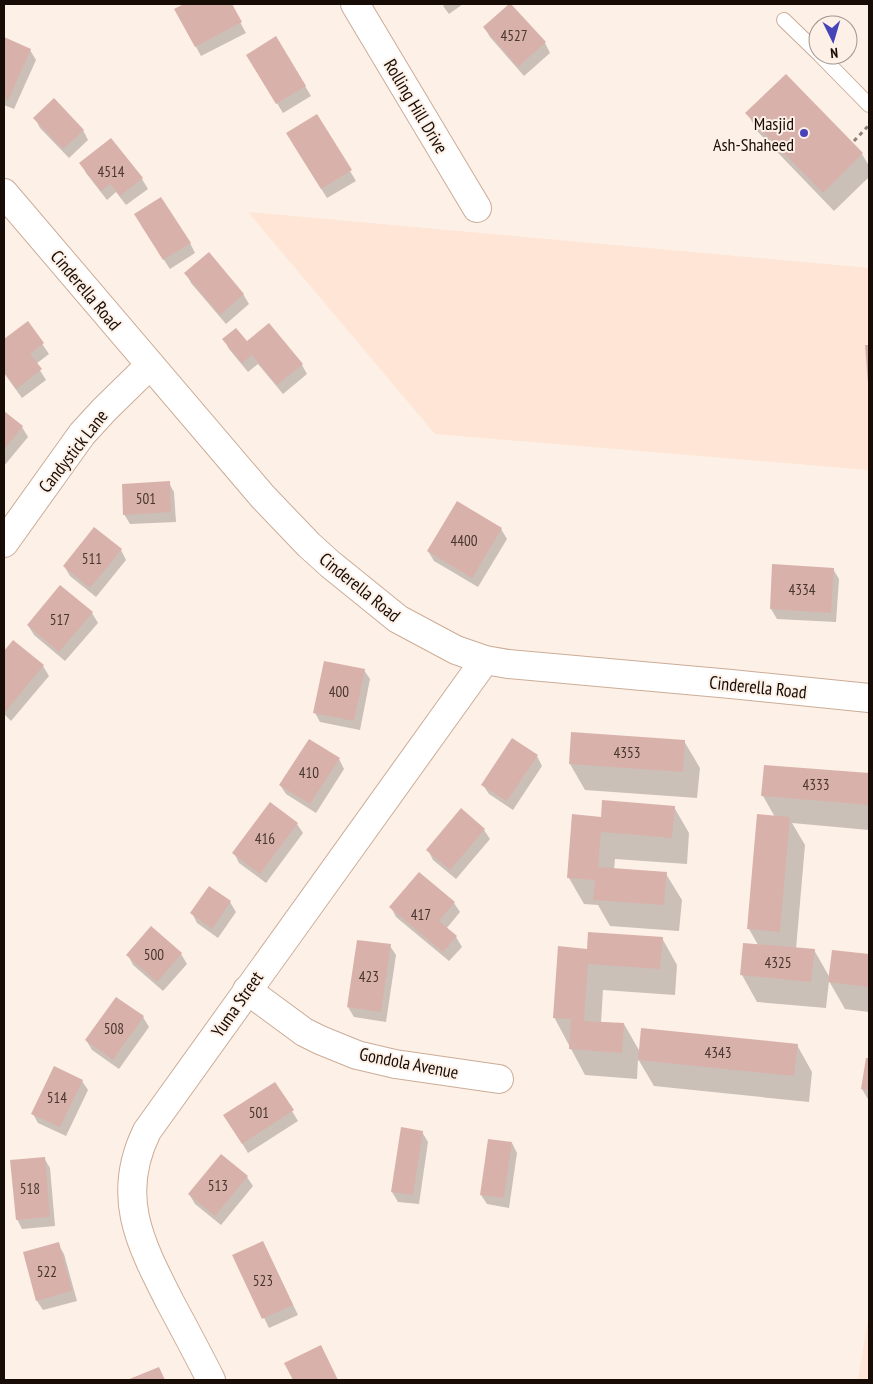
<svg xmlns="http://www.w3.org/2000/svg" width="873" height="1384" viewBox="0 0 873 1384" font-family="'PT Sans Narrow',sans-serif">
  <style>
    .built { fill: #fee5d5 }
    .shadow { fill: #0003 }
    .building { fill: #d9b1ab }
    .lines { fill: none; stroke-linecap: round; stroke-linejoin: round }
    .service-casing { stroke: #ccac97; stroke-width: 16 }
    .minor-casing { stroke: #ccac97; stroke-width: 30 }
    .path { stroke: #8d8179; stroke-width: 3; stroke-dasharray: 4 4; stroke-linecap: butt }
    .service { stroke: #fff; stroke-width: 14 }
    .minor { stroke: #fff; stroke-width: 28 }
    .poi-dot { fill: #4743b9; stroke: #fdf0e7; stroke-width: 2 }
    .labels { text-anchor: middle; dominant-baseline: central; stroke-width: 4; stroke-linejoin: round; paint-order: stroke }
    .number-label { font-size: 15px; fill: #48362f }
    .street-label { font-size: 18px; fill: #180d06; stroke: #fdf0e7 }
    .poi-label { font-size: 18px; fill: #180d06; stroke: #fdf0e7; text-anchor: end }
  </style>
  <rect width="100%" height="100%" fill="#fdf0e7"/>
  <!-- built -->
  <g class="built">
    <polygon points="248,212 869,268 869,470 435,434"/>
    <polygon points="869,1314 869,1380 866,1380 858,1379"/>
  </g>
  <!-- shadow -->
  <g class="shadow">
    <polygon points="187,4 230,4 246,33 201,56 176,10"/>
    <polygon points="446,4 463,4 449,14 443,6"/>
    <polygon points="484,27 545,43 550,53 524,76 490,37"/>
    <polygon points="276,38 311,96 283,113 248,55"/>
    <polygon points="4,39 30,50 36,60 14,109 4,105"/>
    <polygon points="786,76 862,154 869,166 869,177 834,211 758,132 747,113"/>
    <polygon points="317,116 356,181 327,198 293,144"/>
    <polygon points="35,118 83,130 88,140 69,158 40,128"/>
    <polygon points="111,139 142,179 148,189 126,205 116,192 107,200 86,173 81,163"/>
    <polygon points="141,225 190,243 195,253 170,269"/>
    <polygon points="186,273 243,294 249,304 226,324 191,283"/>
    <polygon points="28,323 49,354 36,364 46,380 22,398 4,373 4,341"/>
    <polygon points="224,339 246,343 302,365 307,374 283,394 258,364 248,372 229,349"/>
    <polygon points="4,413 22,427 28,437 4,466"/>
    <polygon points="169,483 174,492 176,522 130,524 124,514"/>
    <polygon points="501,529 507,539 478,587 434,561 428,551"/>
    <polygon points="121,550 126,560 96,597 70,576 64,566"/>
    <polygon points="774,566 833,569 839,579 836,622 777,619 771,609"/>
    <polygon points="61,587 92,613 98,623 65,661 34,635 28,625"/>
    <polygon points="13,642 43,666 49,676 11,721 4,714 4,653"/>
    <polygon points="364,670 370,679 360,730 320,722 315,713"/>
    <polygon points="684,741 700,768 697,798 585,790 570,764"/>
    <polygon points="537,756 542,766 513,810 489,794 483,785"/>
    <polygon points="339,759 344,769 316,813 286,794 280,785"/>
    <polygon points="765,766 869,774 869,830 792,823 805,845 796,949 814,950 830,978 833,951 869,956 869,1012 845,1009 829,981 826,1008 757,1002 742,975 758,945 749,929 775,817 763,796"/>
    <polygon points="674,807 689,833 687,864 615,859 614,870 666,874 682,900 679,931 610,926 598,905 584,904 569,878 602,818"/>
    <polygon points="297,824 303,833 266,883 239,863 234,853"/>
    <polygon points="484,830 490,839 456,879 433,860 428,850"/>
    <polygon points="210,888 230,902 236,912 218,938 197,923 192,913"/>
    <polygon points="454,903 460,912 446,929 456,937 462,947 449,961 396,917 391,907"/>
    <polygon points="151,928 181,954 187,964 163,991 133,965 128,955"/>
    <polygon points="662,938 677,965 675,995 603,990 601,1023 624,1024 640,1052 797,1045 812,1072 809,1102 654,1086 638,1059 637,1079 585,1075 554,1017 588,950"/>
    <polygon points="390,946 396,955 386,1022 354,1017 348,1007"/>
    <polygon points="143,1017 149,1027 119,1069 92,1050 86,1040"/>
    <polygon points="867,1059 869,1059 869,1101 862,1089"/>
    <polygon points="82,1081 88,1090 66,1136 38,1123 33,1114"/>
    <polygon points="275,1083 298,1121 248,1153 231,1125"/>
    <polygon points="422,1132 428,1142 419,1204 398,1202 392,1192"/>
    <polygon points="512,1143 517,1153 509,1208 487,1204 481,1195"/>
    <polygon points="44,1158 50,1168 55,1226 22,1229 17,1219"/>
    <polygon points="247,1177 253,1186 221,1225 195,1204 189,1194"/>
    <polygon points="263,1242 298,1315 269,1328 234,1256"/>
    <polygon points="58,1244 64,1254 77,1301 43,1310 37,1301"/>
  </g>
  <!-- building -->
  <g class="building">
    <polygon points="184,4 232,4 242,22 195,47 174,9"/>
    <polygon points="509,4 511,4 546,42 518,67 483,27"/>
    <polygon points="276,36 306,86 276,104 246,55"/>
    <polygon points="4,37 31,49 8,100 4,98"/>
    <polygon points="786,74 863,153 823,193 745,113"/>
    <polygon points="54,98 84,130 63,149 33,118"/>
    <polygon points="317,114 352,170 321,189 286,133"/>
    <polygon points="111,138 143,178 120,196 110,184 101,191 79,163"/>
    <polygon points="161,197 191,243 163,260 134,214"/>
    <polygon points="209,252 244,294 220,315 184,273"/>
    <polygon points="28,321 44,343 30,354 42,369 16,389 4,372 4,339"/>
    <polygon points="269,323 303,364 277,385 252,355 242,363 222,339 236,328 247,341"/>
    <polygon points="865,345 869,345 869,383 868,383"/>
    <polygon points="4,411 23,426 4,450"/>
    <polygon points="170,481 171,512 123,515 122,484"/>
    <polygon points="457,501 502,528 472,578 427,551"/>
    <polygon points="94,527 122,549 90,588 63,566"/>
    <polygon points="772,564 834,568 831,613 770,609"/>
    <polygon points="60,585 93,612 59,652 27,625"/>
    <polygon points="13,640 44,665 5,712 4,710 4,651"/>
    <polygon points="324,661 365,669 354,721 313,713"/>
    <polygon points="571,732 685,740 683,772 569,764"/>
    <polygon points="512,738 538,755 507,801 481,785"/>
    <polygon points="309,739 340,758 310,804 279,785"/>
    <polygon points="764,765 869,773 869,805 761,796"/>
    <polygon points="602,800 675,806 672,838 601,832 598,867 667,872 664,905 593,900 595,880 567,878 572,814 601,817"/>
    <polygon points="270,802 298,823 260,874 232,853"/>
    <polygon points="461,808 485,829 450,870 426,850"/>
    <polygon points="757,814 790,817 780,932 747,929"/>
    <polygon points="419,872 455,902 439,921 457,936 443,952 389,907"/>
    <polygon points="209,886 231,901 212,929 190,913"/>
    <polygon points="151,926 182,953 157,982 126,955"/>
    <polygon points="588,932 663,937 660,969 588,964 584,1021 624,1023 622,1053 569,1049 571,1019 553,1018 558,946 587,949"/>
    <polygon points="357,940 391,944 381,1012 347,1007"/>
    <polygon points="743,943 815,949 811,982 740,975"/>
    <polygon points="832,950 869,954 869,987 828,982"/>
    <polygon points="116,997 144,1016 113,1060 85,1040"/>
    <polygon points="641,1028 798,1044 794,1076 638,1060"/>
    <polygon points="866,1058 869,1058 869,1090 861,1089"/>
    <polygon points="54,1066 83,1080 60,1127 31,1114"/>
    <polygon points="275,1082 294,1110 242,1144 223,1115"/>
    <polygon points="401,1127 423,1131 413,1195 391,1192"/>
    <polygon points="488,1139 512,1142 504,1198 480,1195"/>
    <polygon points="221,1154 248,1176 215,1216 188,1194"/>
    <polygon points="45,1157 50,1217 16,1220 10,1160"/>
    <polygon points="263,1241 293,1305 262,1319 232,1255"/>
    <polygon points="59,1242 72,1291 36,1301 23,1252"/>
    <polygon points="321,1345 338,1380 293,1380 284,1363"/>
    <polygon points="159,1367 165,1380 127,1380"/>
  </g>
  <g class="lines">
    <!-- service casing -->
    <g class="service-casing">
      <g id="service">
        <polyline points="784,20 818,53"/>
        <polyline points="820,55 869,105"/>
      </g>
    </g>
    <!-- minor casing -->
    <g class="minor-casing">
      <g id="minor">
        <polyline points="355,4 477,208"/>
        <polyline points="4,193 263,497 309,545 330,564 398,619 456,650 485,660 508,664 731,684 869,698"/>
        <polyline points="4,543 82,434 104,410 150,365"/>
        <polyline points="247,990 304,1032 320,1040 357,1055 395,1064 499,1079"/>
        <path d="M211,1380c-13,-26 -27,-52 -41,-78 -30,-59 -55,-106 -23,-171l338,-471"/>
      </g>
    </g>
    <!-- path -->
    <polyline class="path" points="854,141 869,125"/>
    <!-- service -->
    <use href="#service" class="service"/>
    <!-- minor -->
    <use href="#minor" class="minor"/>
  </g>
  <!-- markers -->
  <circle class="poi-dot" cx="804" cy="133" r="5"/>
  <g class="labels">
    <!-- number labels -->
    <g class="number-label">
      <text x="514" y="35">4527</text>
      <text x="111" y="171">4514</text>
      <text x="146" y="498">501</text>
      <text x="464" y="540">4400</text>
      <text x="92" y="558">511</text>
      <text x="802" y="589">4334</text>
      <text x="60" y="619">517</text>
      <text x="339" y="691">400</text>
      <text x="627" y="752">4353</text>
      <text x="309" y="772">410</text>
      <text x="816" y="784">4333</text>
      <text x="265" y="838">416</text>
      <text x="421" y="914">417</text>
      <text x="154" y="954">500</text>
      <text x="778" y="962">4325</text>
      <text x="369" y="976">423</text>
      <text x="114" y="1028">508</text>
      <text x="718" y="1052">4343</text>
      <text x="57" y="1097">514</text>
      <text x="259" y="1112">501</text>
      <text x="218" y="1185">513</text>
      <text x="30" y="1188">518</text>
      <text x="47" y="1271">522</text>
      <text x="263" y="1280">523</text>
    </g>
    <!-- street labels -->
    <g class="street-label">
      <text transform="translate(416 106) rotate(59)">Rolling Hill Drive</text>
      <text transform="translate(86 290) rotate(50)">Cinderella Road</text>
      <text transform="translate(73 451) rotate(-52)">Candystick Lane</text>
      <text transform="translate(360 587) rotate(39)">Cinderella Road</text>
      <text transform="translate(758 687) rotate(6)">Cinderella Road</text>
      <text transform="translate(237 1004) rotate(-55)">Yuma Street</text>
      <text transform="translate(409 1063) rotate(11)">Gondola Avenue</text>
    </g>
    <!-- poi labels -->
    <g class="poi-label">
      <text x="794" y="123">Masjid<tspan x="794" dy="21">Ash-Shaheed</tspan></text>
    </g>
  </g>
  <!-- border -->
  <rect width="873" height="1384" fill="none" stroke="#180d06" stroke-width="10"/>
  <!-- north arrow -->
  <g transform="translate(833 40) rotate(175)"><circle r="24" fill="#fdf0e7" stroke="#a1958d"/>
  <path d="M0-4L9 19L0 12L-9 19Z" fill="#4743b9"/>
  <text y="-8" font-size="14" font-weight="bold" text-anchor="middle" fill="#180d06">N</text>
  </g>
</svg>
